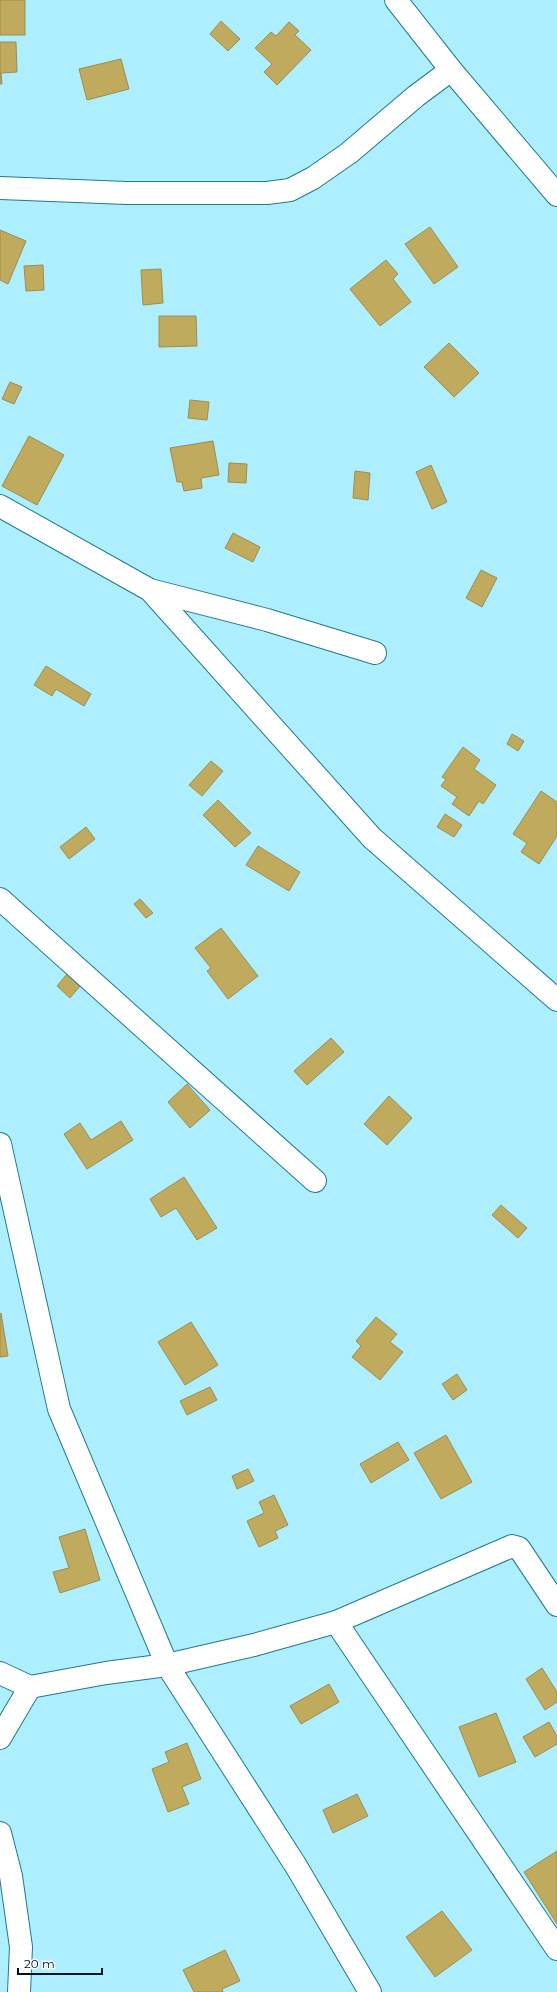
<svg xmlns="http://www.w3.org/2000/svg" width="557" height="1992" viewBox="0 0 557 1992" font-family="Montserrat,sans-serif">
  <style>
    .building { fill: #bfaa5d; stroke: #9e8d4d }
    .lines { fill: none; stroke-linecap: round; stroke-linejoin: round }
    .street-casing { stroke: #1f7b8d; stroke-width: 24 }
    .secondary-casing { stroke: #1f7b8d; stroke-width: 24 }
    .street { stroke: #fff; stroke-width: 22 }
    .secondary { stroke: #fff; stroke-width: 22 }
  </style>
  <rect width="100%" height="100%" fill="#adefff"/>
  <!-- building -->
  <g class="building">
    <rect x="0" y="0" width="25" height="35"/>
    <polygon points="221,21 240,39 228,51 210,34"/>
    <polygon points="289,22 299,31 295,35 311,50 277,85 264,72 272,64 255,48 271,32 276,36"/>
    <polygon points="0,42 16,42 17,72 1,73 2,84 0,84"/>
    <polygon points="121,59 129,89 87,100 79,69"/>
    <polygon points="430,227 458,267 434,284 405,244"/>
    <polygon points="0,230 26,241 8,284 0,280"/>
    <polygon points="386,260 398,274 393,279 411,302 380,326 350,289"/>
    <polygon points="43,265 44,290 26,291 24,266"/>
    <polygon points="161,269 163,303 143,305 141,270"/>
    <polygon points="159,316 196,316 197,346 159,347"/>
    <polygon points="449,343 479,373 454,397 424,367"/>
    <polygon points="10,382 22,387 14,404 2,399"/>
    <polygon points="190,400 209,402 207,420 188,418"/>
    <polygon points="29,436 64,455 37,505 2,486"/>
    <polygon points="213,441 219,475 201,478 202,488 184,491 182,482 177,482 170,448"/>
    <polygon points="229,463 247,464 246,483 228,482"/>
    <polygon points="431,465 447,502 432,509 416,472"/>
    <polygon points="355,471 370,473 368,500 353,498"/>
    <polygon points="233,533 260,547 253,562 225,548"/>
    <polygon points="481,570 497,578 482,607 466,598"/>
    <polygon points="46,666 91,694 84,706 56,689 52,696 34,685"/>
    <polygon points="512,734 524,741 518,751 507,744"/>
    <polygon points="463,747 480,760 474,769 496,785 483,804 479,801 469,816 452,804 457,797 441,786 446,779 442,777"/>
    <polygon points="211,761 223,771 202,796 189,785"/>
    <polygon points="541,791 557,802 557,836 539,864 521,852 527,843 513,834"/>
    <polygon points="218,800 251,833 235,847 203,815"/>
    <polygon points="445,814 462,825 454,837 437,827"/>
    <polygon points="86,827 95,839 69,859 60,847"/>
    <polygon points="258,846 300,872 289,891 246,865"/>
    <polygon points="140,899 153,913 146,918 134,904"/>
    <polygon points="221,928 258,976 228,999 207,971 211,968 195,948"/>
    <polygon points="67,974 80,986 70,998 57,986"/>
    <polygon points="331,1038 344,1052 307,1085 294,1071"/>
    <polygon points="187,1084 210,1110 190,1128 168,1102"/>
    <polygon points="389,1096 412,1118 387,1145 364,1124"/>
    <polygon points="121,1121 133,1140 87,1169 64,1134 80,1123 91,1140"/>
    <polygon points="184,1177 217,1228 197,1240 176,1208 161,1217 150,1199"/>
    <polygon points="501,1205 527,1228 518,1238 492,1215"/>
    <polygon points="1,1313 8,1356 0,1357 0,1314"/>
    <polygon points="376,1317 397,1334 390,1342 403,1352 380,1380 352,1357 361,1346 356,1341"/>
    <polygon points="191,1322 218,1365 185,1385 158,1342"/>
    <polygon points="457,1374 467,1390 453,1400 442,1384"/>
    <polygon points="210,1387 217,1400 187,1415 180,1401"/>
    <polygon points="446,1435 472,1482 441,1499 414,1453"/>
    <polygon points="398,1442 409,1460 371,1483 360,1464"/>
    <polygon points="248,1469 254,1481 237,1489 232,1476"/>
    <polygon points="274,1495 288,1525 275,1531 278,1538 259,1547 247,1521 264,1513 259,1502"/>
    <polygon points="85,1529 100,1580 60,1593 53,1572 69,1568 59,1537"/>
    <polygon points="542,1668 557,1692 557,1702 545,1710 526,1679"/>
    <polygon points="329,1684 339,1702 301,1724 290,1706"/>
    <polygon points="496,1713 516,1762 479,1777 459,1727"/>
    <polygon points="549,1722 557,1736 557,1744 535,1757 523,1737"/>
    <polygon points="187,1743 201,1779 182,1787 189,1804 168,1812 152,1769 169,1762 165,1752"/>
    <polygon points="357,1794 368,1816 333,1833 323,1810"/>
    <polygon points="557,1851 557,1924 524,1872"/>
    <polygon points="442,1911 472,1950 435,1977 406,1937"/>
    <polygon points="225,1950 240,1981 222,1989 223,1992 194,1992 183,1970"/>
  </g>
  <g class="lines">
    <!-- street casing -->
    <g class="street-casing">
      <g id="street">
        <polyline points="0,188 127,193 267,193 290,190 313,178 349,153 416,96 451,70"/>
        <polyline points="0,506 150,590 372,838 557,1000"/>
        <polyline points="150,590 267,620 375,653"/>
        <polyline points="0,899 315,1181"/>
        <polyline points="0,1144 59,1409 167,1665 296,1866 370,1992"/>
        <polyline points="336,1622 557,1949"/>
        <polyline points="0,1673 30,1687 106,1673 167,1665 254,1645 336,1622 512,1546 519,1548 557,1605"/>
        <polyline points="0,1738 30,1687"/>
        <polyline points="0,1833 11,1876 21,1947 19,1992"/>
      </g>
    </g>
    <!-- secondary casing -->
    <g class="secondary-casing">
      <polyline id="secondary" points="396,0 451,70 557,195"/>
    </g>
    <!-- street -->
    <use href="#street" class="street"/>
    <!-- secondary -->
    <use href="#secondary" class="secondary"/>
  </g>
  <!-- scale -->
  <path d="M18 1968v6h84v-6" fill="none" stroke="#001117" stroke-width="2"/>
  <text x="24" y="1968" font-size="12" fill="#001117" stroke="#ffffff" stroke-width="3" paint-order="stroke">20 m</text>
</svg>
